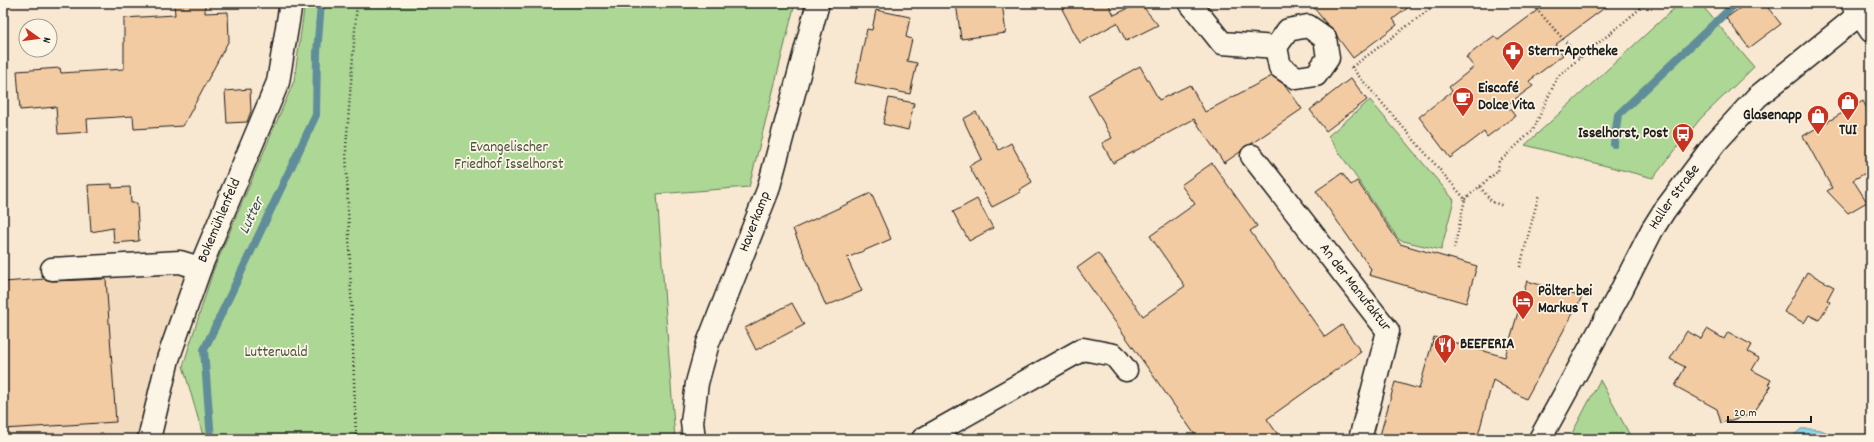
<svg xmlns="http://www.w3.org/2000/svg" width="1874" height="442" viewBox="0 0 1874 442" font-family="Dekko,sans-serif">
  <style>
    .built { fill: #f3dbc0 }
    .green { fill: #add795; stroke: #647a58 }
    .water { fill: #8dd8ee; stroke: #608d9a }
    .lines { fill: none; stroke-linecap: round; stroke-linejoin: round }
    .stream { stroke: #608d9a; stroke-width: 8 }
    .building { fill: #f3cba2; stroke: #1c1c1c }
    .minor-casing { stroke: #1c1c1c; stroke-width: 25 }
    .path { stroke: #1c1c1c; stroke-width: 2.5; stroke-dasharray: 1 3; stroke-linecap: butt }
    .minor { stroke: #fcf5e5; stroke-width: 22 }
    .labels { text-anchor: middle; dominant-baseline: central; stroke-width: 3.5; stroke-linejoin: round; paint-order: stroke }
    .poi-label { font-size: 15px; font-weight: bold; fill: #1c1c1c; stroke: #fcf5e5; text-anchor: start }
    .park-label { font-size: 15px; fill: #485440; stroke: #fcf5e5 }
    .street-label { font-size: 15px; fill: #1c1c1c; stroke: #fcf5e5 }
    .water-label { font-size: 16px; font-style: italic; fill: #3e545b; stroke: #fcf5e5 }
  </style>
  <rect width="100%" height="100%" fill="#f9e8d1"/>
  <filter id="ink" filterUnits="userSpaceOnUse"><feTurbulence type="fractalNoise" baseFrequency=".025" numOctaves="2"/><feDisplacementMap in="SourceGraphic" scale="8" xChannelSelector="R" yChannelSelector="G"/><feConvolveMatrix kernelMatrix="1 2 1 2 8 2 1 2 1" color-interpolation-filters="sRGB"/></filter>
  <g filter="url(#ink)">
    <!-- built -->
    <polygon class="built" points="188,269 159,357 140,426 139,439 3,439 3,282"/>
    <!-- green -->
    <g class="green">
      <polygon points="305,3 795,3 749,187 657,194 675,439 204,439 183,366 213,271 294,81"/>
      <polygon points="1680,3 1700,3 1754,67 1701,118 1653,178 1525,145"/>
      <polygon points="1370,100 1454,200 1441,250 1399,240 1328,136"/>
      <polygon points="1600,380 1632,439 1569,439"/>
    </g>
    <!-- water -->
    <path class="water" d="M1801,429c14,0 24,-1 34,10h-45z"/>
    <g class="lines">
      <!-- stream -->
      <g class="stream">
        <polyline points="1614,144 1618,115 1736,3"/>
        <polyline points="211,439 204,350 316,115 317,53 321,3"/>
      </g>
    </g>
    <!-- building -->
    <g class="building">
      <polygon points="174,3 205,3 205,13 228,12 229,40 183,126 134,129 133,116 87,119 88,132 58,134 56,107 20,110 17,71 60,68 61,73 124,69 124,18 175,15"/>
      <polygon points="956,3 1002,3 1006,33 961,39"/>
      <polygon points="1074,3 1108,3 1114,15 1140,3 1158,25 1126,41 1117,23 1080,43 1062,9"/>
      <polygon points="1310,3 1414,3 1393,19 1397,25 1353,58 1338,38 1335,31 1326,23"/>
      <polygon points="1547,3 1611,3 1555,45 1563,55 1529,81 1533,86 1507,105 1515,116 1487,137 1484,132 1450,158 1419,117 1452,91 1449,87 1474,67 1466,57 1494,36 1498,40"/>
      <polygon points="1747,3 1764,3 1781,24 1749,48 1726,18"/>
      <polygon points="876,10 910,17 906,37 912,39 907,61 917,63 910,94 855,83 867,29 872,30"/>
      <polygon points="1140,66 1159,100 1190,85 1205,112 1272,76 1285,85 1302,109 1251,144 1245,146 1240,152 1224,163 1194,119 1113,163 1102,143 1112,138 1088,95"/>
      <polygon points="1351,78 1367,100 1326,131 1310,110"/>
      <polygon points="250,89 251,111 247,122 227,123 225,91"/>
      <polygon points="889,98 914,103 908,130 883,124"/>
      <polygon points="1863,101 1871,116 1871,170 1853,180 1867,202 1848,213 1827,191 1832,188 1803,136"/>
      <polygon points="976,112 999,150 1011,143 1032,182 1019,190 1021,192 992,207 969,166 982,159 963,119"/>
      <polygon points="1212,163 1257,226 1250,231 1325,337 1342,325 1361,352 1267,419 1281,439 1198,439 1077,268 1098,253 1143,316 1185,286 1150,236 1195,204 1181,185"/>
      <polygon points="1342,173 1351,185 1357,181 1400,244 1477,266 1466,303 1369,275 1371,269 1316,191"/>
      <polygon points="112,184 112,188 130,187 131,203 137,203 139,241 114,243 113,228 91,232 88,185"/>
      <polygon points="871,193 891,239 847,258 862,291 826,306 793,229"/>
      <polygon points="977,199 993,228 969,241 953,212"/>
      <polygon points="1807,272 1834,287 1827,300 1830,302 1819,320 1809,315 1804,323 1784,312"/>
      <polygon points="45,279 53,281 106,279 116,422 3,429 3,282"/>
      <polygon points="1527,281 1582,297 1526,399 1493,380 1477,439 1379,439 1395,382 1419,389 1434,337 1505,357"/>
      <polygon points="792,303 804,325 756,350 745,328"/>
      <polygon points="1707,329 1724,339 1728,332 1752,345 1748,352 1759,358 1752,370 1771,380 1768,385 1771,386 1753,414 1721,423 1717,409 1675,386 1685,367 1670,359 1687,331 1701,339"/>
    </g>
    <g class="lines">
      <!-- minor casing -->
      <g class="minor-casing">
        <g id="minor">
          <polyline points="1190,3 1222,43 1276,47"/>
          <polyline points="1852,3 1871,31"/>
          <polygon points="1308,26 1325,38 1328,58 1316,75 1297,78 1280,67 1276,47 1288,30"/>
          <path id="s1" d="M1252,156l136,175 -28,108"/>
          <polyline points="52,269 180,262 200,268"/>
          <path id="s2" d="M149,439l19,-80 32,-91 78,-186 13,-79"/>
          <path id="s3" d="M694,439l-2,-17 5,-39 11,-40 60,-153 50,-187"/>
          <polyline points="923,439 1083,349 1114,355 1126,370"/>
          <path id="s4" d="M1540,439l80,-146 32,-63 12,-19 51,-68 42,-46 114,-92"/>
        </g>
      </g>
      <!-- path -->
      <g class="path">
        <polyline points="1531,3 1580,58"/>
        <polyline points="1351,67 1465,199 1454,249"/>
        <polyline points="1352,67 1438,3"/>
        <polyline points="1480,187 1492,202 1504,206"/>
        <polyline points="1465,199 1498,171 1499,162 1533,130 1558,76 1647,3"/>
        <polyline points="1520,267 1539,194"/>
        <polyline points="356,439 346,148 357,3"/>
      </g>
      <!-- minor -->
      <use href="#minor" class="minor"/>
    </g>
  </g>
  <!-- icons -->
  <defs>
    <g id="pharmacy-pin" transform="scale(1.15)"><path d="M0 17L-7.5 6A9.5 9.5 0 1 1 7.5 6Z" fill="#c8321e" stroke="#fcf5e5"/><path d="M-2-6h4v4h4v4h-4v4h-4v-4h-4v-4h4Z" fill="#fff"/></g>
    <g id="cafe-pin" transform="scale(1.15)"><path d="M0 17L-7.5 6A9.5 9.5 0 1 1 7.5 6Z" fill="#c8321e" stroke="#fcf5e5"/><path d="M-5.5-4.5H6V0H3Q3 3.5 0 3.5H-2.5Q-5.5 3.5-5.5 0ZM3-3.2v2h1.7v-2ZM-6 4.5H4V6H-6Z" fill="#fff"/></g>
    <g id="shop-pin" transform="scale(1.15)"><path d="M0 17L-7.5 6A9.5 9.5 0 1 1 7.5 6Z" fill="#c8321e" stroke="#fcf5e5"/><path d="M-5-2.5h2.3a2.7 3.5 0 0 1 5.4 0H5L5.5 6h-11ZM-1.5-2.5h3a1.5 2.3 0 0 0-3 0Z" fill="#fff"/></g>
    <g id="bus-pin" transform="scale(1.15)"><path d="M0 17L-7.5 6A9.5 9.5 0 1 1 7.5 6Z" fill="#c8321e" stroke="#fcf5e5"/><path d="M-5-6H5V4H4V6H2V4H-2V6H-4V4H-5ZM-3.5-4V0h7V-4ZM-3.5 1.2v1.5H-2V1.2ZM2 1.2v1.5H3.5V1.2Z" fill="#fff"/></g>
    <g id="hotel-pin" transform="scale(1.15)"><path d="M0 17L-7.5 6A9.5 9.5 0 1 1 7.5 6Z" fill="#c8321e" stroke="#fcf5e5"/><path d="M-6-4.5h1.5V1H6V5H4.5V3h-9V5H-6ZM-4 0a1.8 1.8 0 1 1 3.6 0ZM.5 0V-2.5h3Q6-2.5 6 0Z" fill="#fff"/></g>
    <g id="restaurant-pin" transform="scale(1.15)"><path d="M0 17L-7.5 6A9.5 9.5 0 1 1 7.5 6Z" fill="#c8321e" stroke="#fcf5e5"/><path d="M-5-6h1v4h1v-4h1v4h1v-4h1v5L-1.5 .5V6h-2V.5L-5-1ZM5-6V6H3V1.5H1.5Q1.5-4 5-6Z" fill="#fff"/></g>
  </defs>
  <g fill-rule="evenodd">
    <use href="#pharmacy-pin" x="1513" y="52"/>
    <use href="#cafe-pin" x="1463" y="98"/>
    <use href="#shop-pin" x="1848" y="102"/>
    <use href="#shop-pin" x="1818" y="116"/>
    <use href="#bus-pin" x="1683" y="134"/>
    <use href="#hotel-pin" x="1523" y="301"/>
    <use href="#restaurant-pin" x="1445" y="345"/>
  </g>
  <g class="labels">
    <!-- poi labels -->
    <g class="poi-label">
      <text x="1528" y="52">Stern-Apotheke</text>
      <text x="1478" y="89">Eiscafé<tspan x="1478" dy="17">Dolce Vita</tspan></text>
      <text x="1802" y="116" text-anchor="end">Glasenapp</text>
      <text x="1848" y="131" text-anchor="middle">TUI</text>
      <text x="1668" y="134" text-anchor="end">Isselhorst, Post</text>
      <text x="1538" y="292">Pölter bei<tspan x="1538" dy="17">Markus T</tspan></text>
      <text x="1460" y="345">BEEFERIA</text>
    </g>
    <!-- park labels -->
    <g class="park-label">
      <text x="509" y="148">Evangelischer<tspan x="509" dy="17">Friedhof Isselhorst</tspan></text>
      <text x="276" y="353">Lutterwald</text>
    </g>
    <!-- street labels -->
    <g class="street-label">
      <text stroke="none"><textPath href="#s4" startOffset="277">Haller Straße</textPath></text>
      <text stroke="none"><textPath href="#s2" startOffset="230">Bokemühlenfeld</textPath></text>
      <text stroke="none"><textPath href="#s3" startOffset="228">Haverkamp</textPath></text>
      <text stroke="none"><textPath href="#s1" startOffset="167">An der Manufaktur</textPath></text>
    </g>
    <!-- water labels -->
    <g class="water-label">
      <text transform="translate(252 216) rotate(-64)">Lutter</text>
    </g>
  </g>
  <!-- margin -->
  <rect width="1874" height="442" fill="none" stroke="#fcf5e5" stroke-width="16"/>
  <rect x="8" y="8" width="1858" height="426" fill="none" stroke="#1c1c1c" stroke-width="1.5" filter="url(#ink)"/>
  <!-- north arrow -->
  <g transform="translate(38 38) rotate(104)"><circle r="19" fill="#fcf5e5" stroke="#a29e95"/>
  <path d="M0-3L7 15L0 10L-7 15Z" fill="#c8321e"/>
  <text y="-6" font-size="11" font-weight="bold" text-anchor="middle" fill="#1c1c1c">N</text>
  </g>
  <!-- scale -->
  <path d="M1728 416v6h83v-6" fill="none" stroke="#1c1c1c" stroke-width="2"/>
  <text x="1734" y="416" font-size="12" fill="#1c1c1c" stroke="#fcf5e5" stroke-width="3" paint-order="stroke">20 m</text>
</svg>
